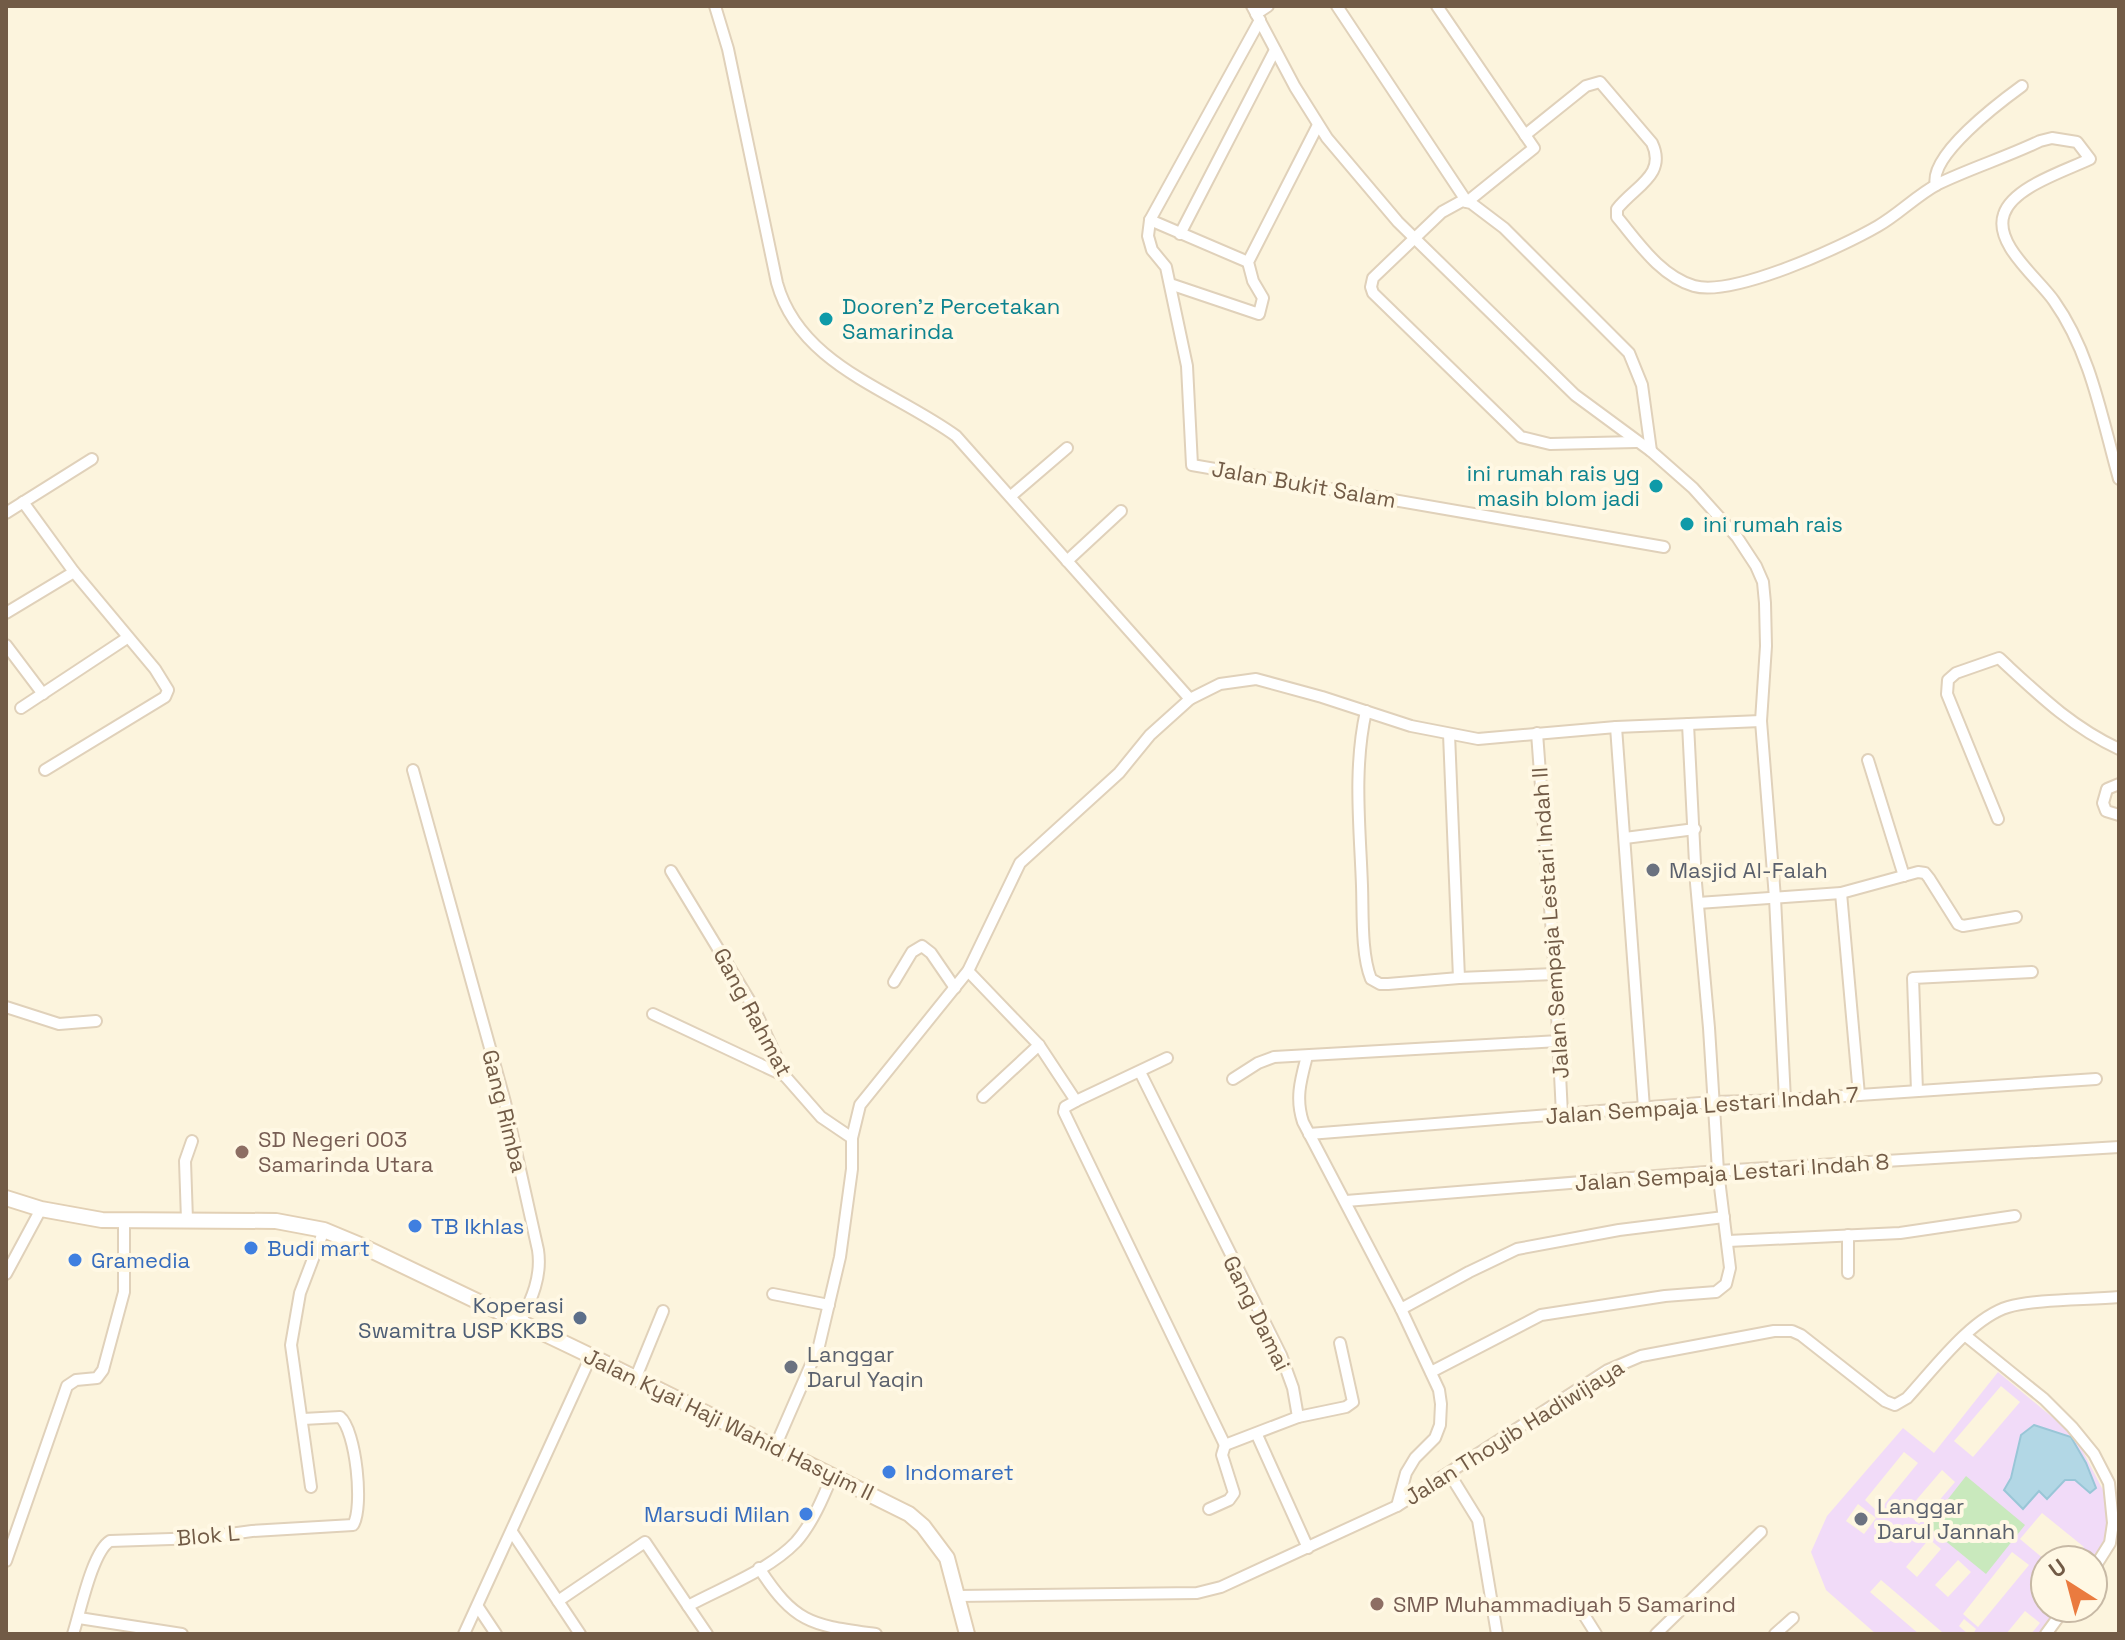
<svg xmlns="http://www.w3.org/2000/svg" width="2125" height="1640" viewBox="0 0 2125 1640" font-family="'Space Grotesk',sans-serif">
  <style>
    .education { fill: #f1dbf8; fill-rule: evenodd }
    .green { fill: #c9e9bd }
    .water { fill: #b2d7e5; stroke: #99c6d7; stroke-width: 2 }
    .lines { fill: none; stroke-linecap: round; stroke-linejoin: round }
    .street-casing { stroke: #e0d1ba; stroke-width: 14 }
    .secondary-casing { stroke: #e2d0b5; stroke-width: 18 }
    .street { stroke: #fff; stroke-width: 10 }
    .secondary { stroke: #fff; stroke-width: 14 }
    .culture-dot { fill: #0f9aa8; stroke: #fff8e4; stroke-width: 3 }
    .worship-dot { fill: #6b7280; stroke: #fff8e4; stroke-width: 3 }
    .education-dot { fill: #8d6e63; stroke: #fff8e4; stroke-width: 3 }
    .shop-dot { fill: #3f7fe0; stroke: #fff8e4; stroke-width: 3 }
    .service-dot { fill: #5c6f8a; stroke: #fff8e4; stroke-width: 3 }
    .labels { text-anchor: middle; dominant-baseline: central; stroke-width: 8; stroke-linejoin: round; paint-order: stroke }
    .culture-label { font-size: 22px; fill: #0d838f; stroke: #fff8e4; text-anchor: start }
    .street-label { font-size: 22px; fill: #725b46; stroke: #fff8e4 }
    .worship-label { font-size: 22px; fill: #5b616d; stroke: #fff8e4; text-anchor: start }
    .education-label { font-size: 22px; fill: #785e54; stroke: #fff8e4; text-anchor: start }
    .shop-label { font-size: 22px; fill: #366cbe; stroke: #fff8e4; text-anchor: start }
    .service-label { font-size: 22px; fill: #4e5e75; stroke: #fff8e4; text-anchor: end }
  </style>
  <rect width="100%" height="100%" fill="#fcf4dd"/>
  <!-- education -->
  <path class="education" d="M1998,1372l77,64 29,56 4,46 -16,22h-19l11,-13 -42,-34 -22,26 25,21v21l-5,4 5,6v17h13l-19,26h-8l9,-11 -15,-12 -19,23h-33l3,-5 -12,-10 -5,7 9,8h-27l1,-2 -61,-52 -11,12 49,42h-43l-50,-44 -15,-38 16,-36 76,-88 31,25zM2001,1386l19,16 -47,55 -19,-16zM2021,1435l50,2 15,26 9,25 -20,-8h-10l-18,18 -8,-7 -28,-13zM1904,1452l14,11 -40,49 -13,-12zM1942,1470l13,12 -36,42 -13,-12zM1858,1504l18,14 -12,16 -18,-13zM1929,1539l12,10 -24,28 -11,-10zM2012,1552l17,13 -51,62 -15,-13zM1958,1560l13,12 -23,25 -13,-12z"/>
  <!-- green -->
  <polygon class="green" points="1966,1476 2025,1525 1986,1574 1927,1526"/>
  <!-- water -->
  <polygon class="water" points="2034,1425 2071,1437 2086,1463 2096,1488 2090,1493 2075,1480 2065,1480 2047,1499 2039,1491 2023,1509 2004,1490 2011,1478 2021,1435"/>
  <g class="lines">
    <!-- street casing -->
    <g class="street-casing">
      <g id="street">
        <path d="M715,6l13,43 49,234c23,83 116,107 179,153l234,263"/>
        <polyline points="1252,6 1295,87 1327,138 1398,222 1575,395 1651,451 1693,488 1737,537 1756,566 1763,582 1765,603 1766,646 1761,721 1775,898 1785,1100"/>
        <polyline points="1337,6 1467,202 1534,148 1437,6"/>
        <polyline points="1256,14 1268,6"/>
        <path d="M1525,135l61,-49 14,-4 52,61c15,32 -17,43 -35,66v8c21,25 43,59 77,69 39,11 148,-39 184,-60 21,-12 39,-31 60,-42 33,-16 69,-27 102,-43l12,-3 25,4 13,17c-25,12 -77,28 -86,55 -11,30 35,65 50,87 37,52 48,118 65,178"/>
        <path d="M1936,185c-8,-29 64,-83 86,-99"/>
        <polyline points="1150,220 1148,236 1152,250 1166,267 1187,366 1192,465 1664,547"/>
        <polyline points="1180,234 1275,50"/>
        <polyline points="1248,262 1150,220 1260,20"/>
        <polyline points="1170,284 1259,314 1263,298 1253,281 1248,262 1318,125"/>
        <polyline points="1636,442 1550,444 1521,437 1373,293 1371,287 1373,278 1442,212 1462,201 1471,203 1504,228 1629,353 1642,385 1651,451"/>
        <polyline points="1011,496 1067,448"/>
        <polyline points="23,502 74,572 155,669 168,690 165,697 45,770"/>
        <polyline points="6,513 92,459"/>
        <polyline points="1067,561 1121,511"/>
        <polyline points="6,613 74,572"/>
        <polyline points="6,645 43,694"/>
        <polyline points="21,708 127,638"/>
        <path d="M1366,711c-13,58 -6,117 -4,175 1,26 -1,68 9,93l9,5h8l71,-6 96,-4"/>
        <polyline points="1616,727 1644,1108"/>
        <polyline points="1537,733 1555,974 1562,1114"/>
        <polyline points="1449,734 1459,978"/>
        <polyline points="1868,760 1904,876"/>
        <path d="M413,770l92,332 33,148c4,26 -6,49 -18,72"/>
        <polyline points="2119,784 2107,789 2103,803 2106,811 2119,815"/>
        <path d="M1998,819l-51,-125 1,-14 8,-7 43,-15c39,36 71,68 120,91"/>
        <polyline points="1625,838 1695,829"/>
        <polyline points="671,871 754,1008 785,1076 821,1117 852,1138"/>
        <polyline points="1841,893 1859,1095"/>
        <polyline points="1698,903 1841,893 1918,872 1925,873 1929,878 1958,924 1963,926 2016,917"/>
        <polyline points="968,971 1039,1045 1076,1101 1065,1107 1064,1112 1225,1445 1298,1417 1293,1388 1281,1355 1140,1072"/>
        <polyline points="894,982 912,952 922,946 931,953 955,988"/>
        <polyline points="6,1007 59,1024 96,1021"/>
        <polyline points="653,1014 785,1076"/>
        <path d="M1307,1056c-6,23 -12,42 -4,66l98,187 38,81 2,14 -1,21 -5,13 -20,20 -9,15 -9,33"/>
        <polyline points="1233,1079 1258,1063 1274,1057 1559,1041"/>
        <polyline points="1917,1091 1913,978 2032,972"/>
        <polyline points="983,1097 1039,1045"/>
        <polyline points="1076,1101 1167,1058"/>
        <polyline points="1309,1134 1713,1102 1785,1100 2096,1079"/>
        <polyline points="1346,1201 1718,1171 2119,1147"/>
        <polyline points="187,1220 185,1161 192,1141"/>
        <polyline points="1848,1235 1848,1273"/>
        <polyline points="1728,1241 1900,1233 2015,1216"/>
        <polyline points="6,1274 41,1209"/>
        <polyline points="773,1294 829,1305"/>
        <polyline points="1401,1309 1469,1272 1517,1249 1619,1230 1724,1217"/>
        <polyline points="1966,1336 2044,1399 2072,1427 2094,1454 2109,1483 2113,1523 2110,1543 2093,1570"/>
        <polyline points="1431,1372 1541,1315 1665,1296 1716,1292 1726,1284 1730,1268 1718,1171 1709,1028 1696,883 1688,724"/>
        <polyline points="636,1377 663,1311"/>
        <polyline points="1298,1417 1346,1407 1353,1402 1340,1343"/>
        <polyline points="1257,1435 1308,1548"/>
        <polyline points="775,1447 819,1346 840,1257 852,1169 852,1138 860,1105 968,971 1020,863 1119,773 1150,735 1190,699 1220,684 1256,679 1322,697 1411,726 1478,739 1616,727 1761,721"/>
        <polyline points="1449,1473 1478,1520 1497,1634"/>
        <polyline points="311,1487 291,1345 300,1293 324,1230"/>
        <polyline points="1209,1509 1229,1500 1234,1493 1222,1455 1225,1445"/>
        <polyline points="512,1532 580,1634"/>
        <polyline points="6,1561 67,1386 76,1380 97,1378 103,1370 124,1292 124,1220"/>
        <path d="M759,1568c37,57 53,57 117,66"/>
        <path d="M957,1596l240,-3 24,-6 176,-81 211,-136 33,-14 133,-25h18l9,4 84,66 10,4 12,-7c26,-28 64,-80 101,-91 27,-8 80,-7 111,-10"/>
        <polyline points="558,1601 645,1542 688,1606"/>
        <polyline points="478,1607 496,1634"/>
        <polyline points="1579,1607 1596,1634"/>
        <polyline points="79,1618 182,1634"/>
        <path d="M73,1634c7,-21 19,-82 37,-93l91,-3 51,-7 101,-6c11,-17 3,-95 -13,-108l-37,2"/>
        <polyline points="464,1634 591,1356"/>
        <path d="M707,1634l-19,-28c35,-19 80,-35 108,-64 16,-18 27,-44 36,-66"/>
        <polyline points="1656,1634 1761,1532"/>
        <polyline points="1775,1634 1793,1618"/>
        <polyline points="2046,1634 2065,1608"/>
      </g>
    </g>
    <!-- secondary casing -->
    <g class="secondary-casing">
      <polyline id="secondary" points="6,1198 41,1209 102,1220 276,1221 324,1230 360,1245 591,1356 909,1514 923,1526 947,1558 967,1634"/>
    </g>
    <!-- street -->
    <use href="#street" class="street"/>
    <!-- secondary -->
    <use href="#secondary" class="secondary"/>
  </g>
  <!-- markers -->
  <g class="culture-dot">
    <circle cx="826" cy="319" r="8"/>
    <circle cx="1656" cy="486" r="8"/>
    <circle cx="1687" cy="524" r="8"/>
  </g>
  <g class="worship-dot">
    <circle cx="1653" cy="870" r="8"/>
    <circle cx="791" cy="1367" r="8"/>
    <circle cx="1861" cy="1519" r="8"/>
  </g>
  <g class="education-dot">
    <circle cx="242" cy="1152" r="8"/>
    <circle cx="1377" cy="1604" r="8"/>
  </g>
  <g class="shop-dot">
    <circle cx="415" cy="1226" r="8"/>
    <circle cx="251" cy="1248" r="8"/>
    <circle cx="75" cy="1260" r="8"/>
    <circle cx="889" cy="1472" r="8"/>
    <circle cx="806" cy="1514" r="8"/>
  </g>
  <circle class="service-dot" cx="580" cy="1318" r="8"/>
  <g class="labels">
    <!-- culture labels -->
    <g class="culture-label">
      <text x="842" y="306">Dooren'z Percetakan<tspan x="842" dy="25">Samarinda</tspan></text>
      <text x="1640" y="473" text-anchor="end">ini rumah rais yg<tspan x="1640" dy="25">masih blom jadi</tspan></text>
      <text x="1703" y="524">ini rumah rais</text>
    </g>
    <!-- street labels -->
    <g class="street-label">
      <text transform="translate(1304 484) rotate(10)">Jalan Bukit Salam</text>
      <text transform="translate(1550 923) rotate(-94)">Jalan Sempaja Lestari Indah II</text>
      <text transform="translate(753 1012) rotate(62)">Gang Rahmat</text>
      <text transform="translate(1702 1105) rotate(-4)">Jalan Sempaja Lestari Indah 7</text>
      <text transform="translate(505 1111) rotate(76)">Gang Rimba</text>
      <text transform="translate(1732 1172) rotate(-4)">Jalan Sempaja Lestari Indah 8</text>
      <text transform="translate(1257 1313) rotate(64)">Gang Damai</text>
      <text transform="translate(729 1424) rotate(26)">Jalan Kyai Haji Wahid Hasyim II</text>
      <text transform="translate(1514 1432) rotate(-32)">Jalan Thoyib Hadiwijaya</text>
      <text transform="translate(208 1535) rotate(-5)">Blok L</text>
    </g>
    <!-- worship labels -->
    <g class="worship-label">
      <text x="1669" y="870">Masjid Al-Falah</text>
      <text x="807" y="1354">Langgar<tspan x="807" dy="25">Darul Yaqin</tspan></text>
      <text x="1877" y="1506">Langgar<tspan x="1877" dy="25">Darul Jannah</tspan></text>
    </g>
    <!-- education labels -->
    <g class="education-label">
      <text x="258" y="1139">SD Negeri 003<tspan x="258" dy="25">Samarinda Utara</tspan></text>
      <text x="1393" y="1604">SMP Muhammadiyah 5 Samarind</text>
    </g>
    <!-- shop labels -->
    <g class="shop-label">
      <text x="431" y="1226">TB Ikhlas</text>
      <text x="267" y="1248">Budi mart</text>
      <text x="91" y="1260">Gramedia</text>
      <text x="905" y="1472">Indomaret</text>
      <text x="790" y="1514" text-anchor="end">Marsudi Milan</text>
    </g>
    <!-- service labels -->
    <g class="service-label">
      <text x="564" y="1305">Koperasi<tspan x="564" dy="25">Swamitra USP KKBS</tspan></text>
    </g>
  </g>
  <!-- border -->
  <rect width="2125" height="1640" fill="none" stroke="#725b46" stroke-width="16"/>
  <!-- north arrow -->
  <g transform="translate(2069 1584) rotate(324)"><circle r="38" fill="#fff8e4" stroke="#c7b9a5" stroke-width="2"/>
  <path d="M0-6L14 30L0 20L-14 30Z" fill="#ea7b3f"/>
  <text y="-12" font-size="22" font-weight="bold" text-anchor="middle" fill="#725b46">U</text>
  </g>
</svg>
